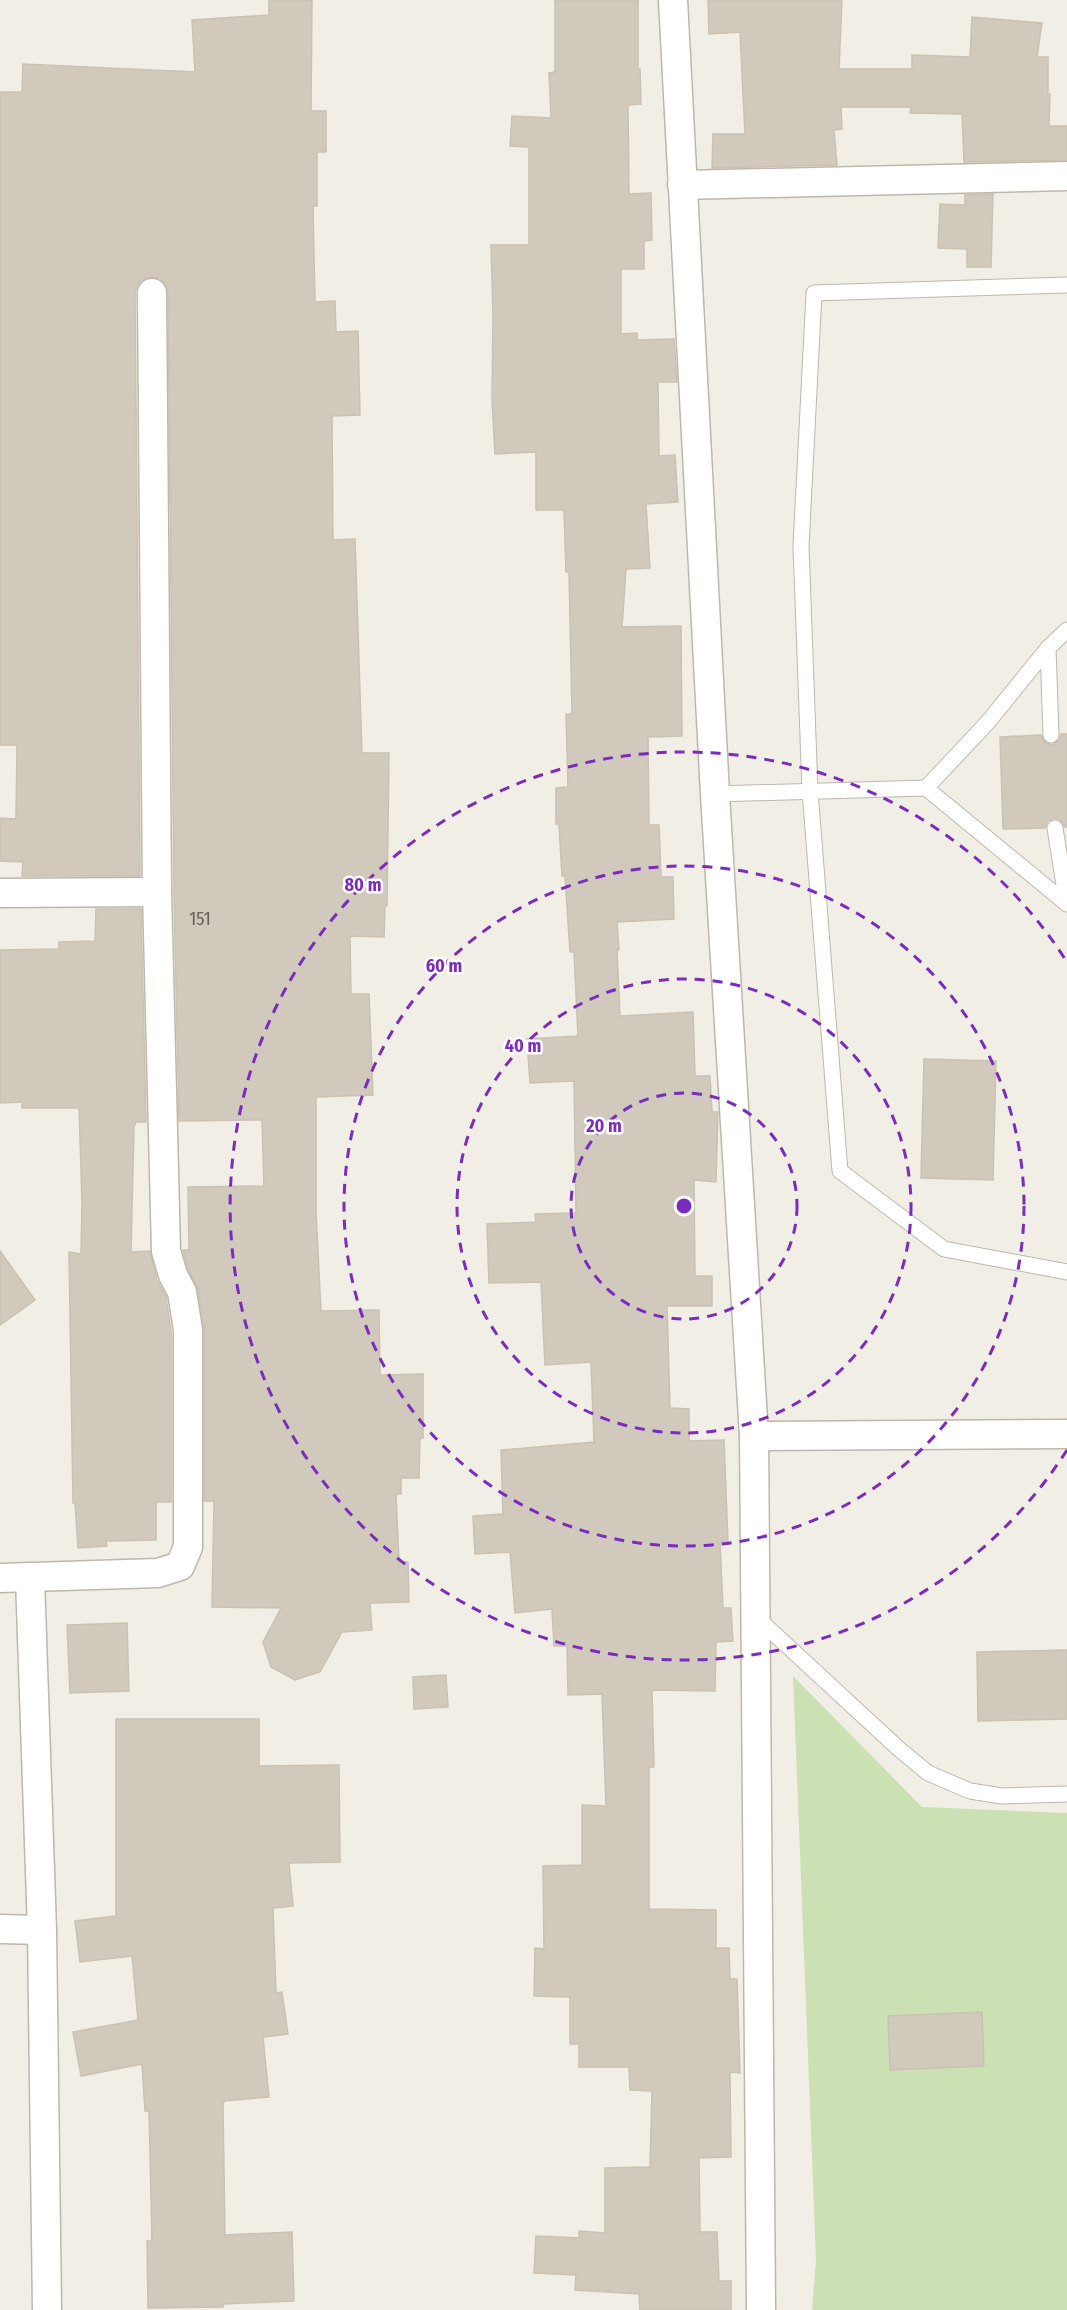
<svg xmlns="http://www.w3.org/2000/svg" width="1067" height="2310" viewBox="0 0 1067 2310" font-family="'Fira Sans Condensed',sans-serif">
  <style>
    .green { fill: #cbe1b3 }
    .building { fill: #d1c9bc; stroke: #cbc1b1; stroke-width: 1.5 }
    .lines { fill: none; stroke-linecap: round; stroke-linejoin: round }
    .lane-casing { stroke: #beb8ac; stroke-width: 17 }
    .street-casing { stroke: #beb8ac; stroke-width: 31 }
    .lane { stroke: #fff; stroke-width: 15 }
    .street { stroke: #fff; stroke-width: 28 }
    .ring { fill: none; stroke: #7b2cbf; stroke-width: 3; stroke-dasharray: 10 8 }
    .labels { text-anchor: middle; dominant-baseline: central; stroke-width: 5; stroke-linejoin: round; paint-order: stroke }
    .number-label { font-size: 18px; fill: #666158 }
    .centre { fill: #7b2cbf; stroke: #fff; stroke-width: 3 }
    .ring-label { font-size: 18px; text-anchor: middle; font-weight: bold; fill: #7b2cbf; stroke: #fff; stroke-width: 5; stroke-linejoin: round; paint-order: stroke }
  </style>
  <rect width="100%" height="100%" fill="#f1eee6"/>
  <!-- green -->
  <polygon class="green" points="793,1676 922,1807 1067,1813 1067,2310 812,2310 816,2259"/>
  <!-- building -->
  <g class="building">
    <polygon points="269,0 312,0 311,111 326,111 326,152 317,152 317,206 313,206 315,302 335,301 336,332 358,331 360,415 332,416 333,540 355,539 362,753 389,753 387,906 385,906 384,937 350,936 351,994 369,994 373,1095 316,1097 316,1212 321,1311 379,1310 380,1375 423,1374 423,1438 420,1438 419,1478 401,1478 401,1494 396,1494 399,1562 408,1562 409,1602 370,1603 372,1630 342,1632 320,1672 295,1680 271,1667 263,1642 281,1608 212,1607 214,1501 204,1501 204,1328 198,1289 188,1269 183,1250 189,1250 188,1187 264,1186 262,1120 179,1121 174,892 168,293 166,284 160,278 151,277 143,279 137,285 135,293 140,876 22,876 23,862 0,861 0,818 16,819 17,745 0,745 0,92 22,92 23,64 195,72 192,20 269,15"/>
    <polygon points="555,0 638,0 638,69 640,69 641,104 628,105 629,194 651,193 652,240 644,241 644,269 621,269 621,334 637,333 637,340 674,339 677,382 658,382 659,456 675,455 678,502 646,504 650,568 626,569 622,627 681,626 682,736 648,737 649,825 659,825 661,877 673,877 674,919 617,922 619,950 617,950 620,1016 693,1012 695,1076 710,1076 712,1112 718,1112 716,1182 694,1180 695,1276 712,1276 712,1306 667,1306 670,1408 689,1409 689,1441 724,1440 728,1542 720,1542 723,1608 731,1608 733,1641 716,1642 715,1691 652,1690 654,1767 649,1767 649,1909 716,1910 716,1948 729,1948 730,1979 737,1979 740,2073 730,2072 731,2157 699,2158 700,2232 717,2232 719,2281 731,2281 731,2310 640,2310 639,2294 575,2290 576,2275 534,2273 536,2236 579,2238 579,2231 605,2233 605,2168 650,2167 652,2091 630,2090 629,2067 579,2067 579,2044 570,2044 570,1997 534,1996 535,1948 544,1949 543,1866 582,1865 582,1805 606,1806 602,1694 568,1695 567,1646 554,1646 552,1609 515,1613 510,1552 475,1554 473,1516 503,1514 501,1450 594,1442 591,1362 545,1365 541,1282 489,1283 487,1224 536,1222 535,1214 576,1213 574,1081 530,1083 527,1039 578,1036 574,952 570,952 565,876 562,876 559,824 556,824 556,788 568,787 566,714 572,714 569,572 566,572 564,510 536,510 536,452 495,454 492,400 493,314 491,245 529,245 529,147 510,146 512,116 551,118 549,73 555,72"/>
    <polygon points="708,0 842,0 839,69 912,69 912,55 970,57 972,17 1042,23 1037,57 1048,57 1048,94 1050,94 1049,126 1067,126 1067,160 964,162 962,114 910,113 911,107 841,107 842,129 834,130 837,165 712,168 713,134 745,134 740,32 709,34"/>
    <polygon points="993,194 991,267 967,267 967,249 938,248 940,204 965,205 965,195"/>
    <polygon points="1061,734 1067,734 1067,827 1065,827 1059,819 1054,818 1048,821 1045,828 1003,829 1000,737 1041,735 1046,743 1052,745 1059,740"/>
    <polygon points="96,909 141,909 146,1122 136,1122 134,1127 131,1252 150,1251 157,1280 166,1297 171,1331 171,1502 156,1502 156,1540 106,1541 107,1546 78,1548 75,1503 73,1503 69,1252 81,1254 82,1201 79,1108 22,1108 22,1102 0,1103 0,950 59,949 59,942 95,941"/>
    <polygon points="924,1059 996,1061 993,1180 921,1178"/>
    <polygon points="0,1251 35,1300 0,1325"/>
    <polygon points="127,1623 129,1691 70,1693 67,1625"/>
    <polygon points="1067,1650 1067,1719 978,1721 977,1652"/>
    <polygon points="446,1675 448,1707 414,1709 413,1677"/>
    <polygon points="116,1719 259,1719 259,1766 339,1765 340,1862 289,1863 293,1906 273,1908 276,1993 282,1992 288,2034 263,2037 269,2097 224,2101 223,2106 225,2235 292,2232 294,2301 223,2304 223,2307 148,2308 147,2241 152,2241 149,2111 145,2111 142,2064 81,2076 73,2032 138,2020 132,1956 80,1962 75,1921 116,1916"/>
    <polygon points="982,2012 984,2066 890,2070 888,2016"/>
  </g>
  <g class="lines">
    <!-- lane casing -->
    <g class="lane-casing">
      <g id="lane">
        <polyline points="1067,285 814,293 801,546 810,791 840,1171 944,1249 1067,1272"/>
        <polyline points="1048,648 1051,735"/>
        <polyline points="926,788 1067,904"/>
        <polyline points="715,794 926,788 988,722 1048,648 1067,630"/>
        <polyline points="1055,828 1067,904"/>
        <polyline points="755,1616 899,1749 928,1773 970,1791 1002,1796 1067,1794"/>
      </g>
    </g>
    <!-- street casing -->
    <g class="street-casing">
      <g id="street">
        <polyline points="673,0 715,794 754,1436 761,2310"/>
        <polyline points="682,185 1067,176"/>
        <polyline points="0,893 157,892"/>
        <polyline points="754,1436 1067,1434"/>
        <polyline points="0,1578 158,1573 180,1566 188,1547 188,1330 182,1292 173,1275 166,1251 157,892 152,293"/>
        <polyline points="30,1578 42,1930 47,2310"/>
        <polyline points="0,1929 42,1930"/>
      </g>
    </g>
    <!-- lane -->
    <use href="#lane" class="lane"/>
    <!-- street -->
    <use href="#street" class="street"/>
  </g>
  <!-- distance rings -->
  <g class="ring">
    <circle cx="684" cy="1206" r="113"/>
    <circle cx="684" cy="1206" r="227"/>
    <circle cx="684" cy="1206" r="340"/>
    <path d="M1067 1450A454 454 0 1 1 1067 962"/>
  </g>
  <g class="labels">
    <!-- number labels -->
    <g class="number-label">
      <text x="200" y="919">151</text>
    </g>
  </g>
  <circle cx="684" cy="1206" r="9" class="centre"/>
  <g class="ring-label">
    <text x="363" y="891">80 m</text>
    <text x="444" y="972">60 m</text>
    <text x="523" y="1052">40 m</text>
    <text x="604" y="1132">20 m</text>
  </g>
</svg>
